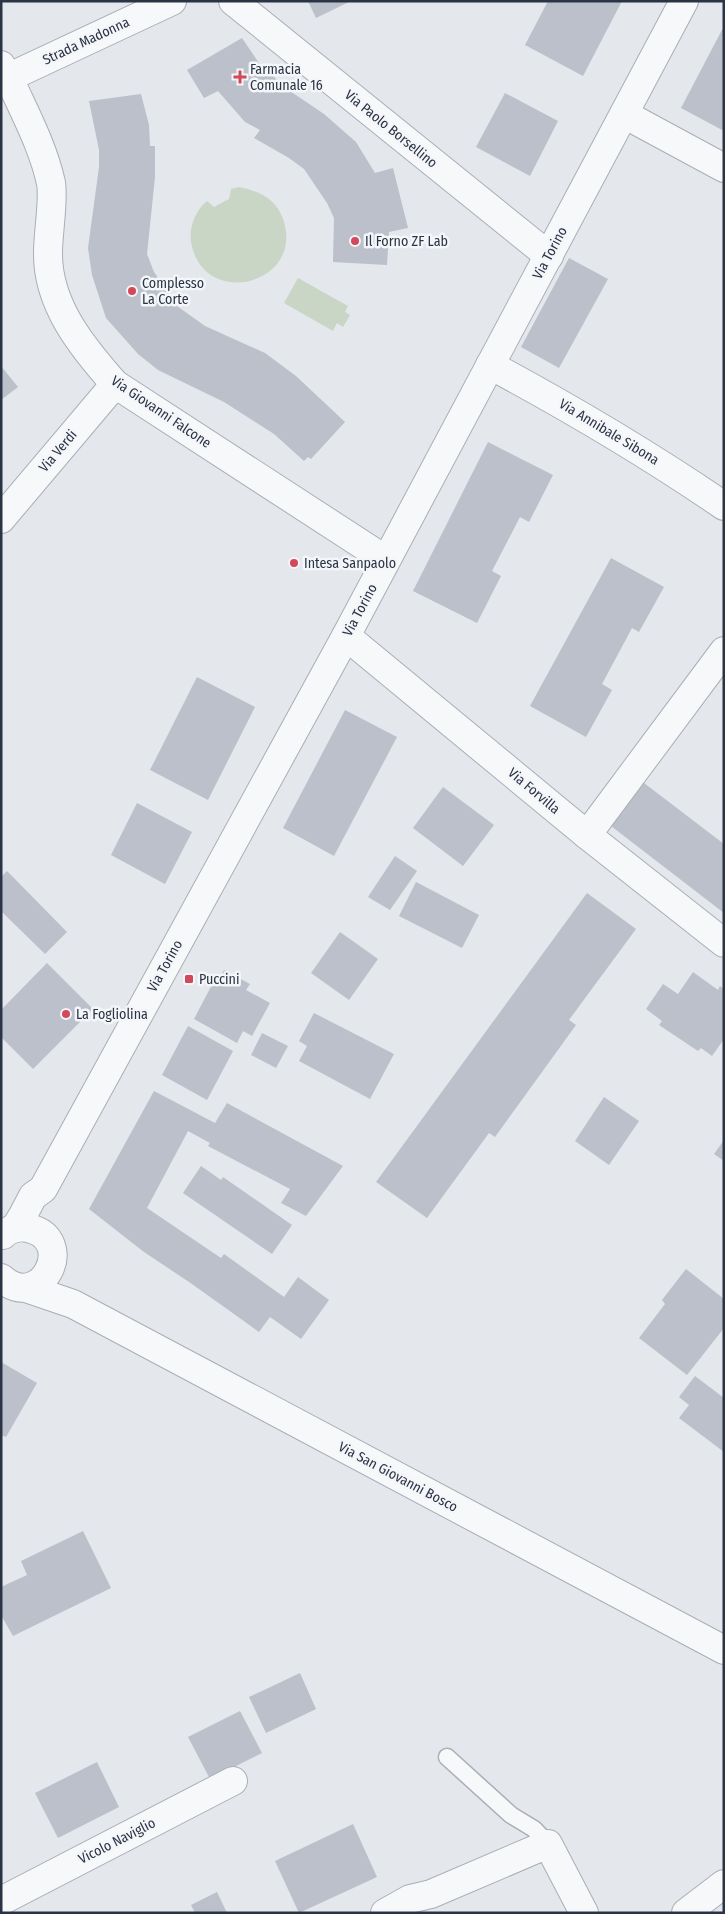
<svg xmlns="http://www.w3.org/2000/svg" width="725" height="1914" viewBox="0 0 725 1914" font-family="'Fira Sans Condensed',sans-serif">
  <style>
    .green { fill: #c9d6c5 }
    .building { fill: #bbc0ca }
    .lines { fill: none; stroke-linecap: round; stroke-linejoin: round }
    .service-casing { stroke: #a9aeb7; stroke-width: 19 }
    .minor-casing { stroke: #a9aeb7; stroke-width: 30 }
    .service { stroke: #f7f8fa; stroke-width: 16 }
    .minor { stroke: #f7f8fa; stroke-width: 28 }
    .poi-dot { fill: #d1495b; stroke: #f4f6f9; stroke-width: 2 }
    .labels { text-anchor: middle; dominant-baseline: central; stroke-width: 5; stroke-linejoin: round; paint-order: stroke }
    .street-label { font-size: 14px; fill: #2b3445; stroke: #f4f6f9 }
    .poi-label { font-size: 14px; fill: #2b3445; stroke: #f4f6f9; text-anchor: start }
  </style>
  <rect width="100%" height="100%" fill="#e4e7ec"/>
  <!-- green -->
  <g class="green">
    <path d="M239,187c20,4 37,12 44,32 23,65 -80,92 -92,23 -2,-15 4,-31 16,-41l7,6 15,-8 2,-10z"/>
    <polygon points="298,278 348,306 345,312 350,315 343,327 337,323 333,331 284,303"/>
  </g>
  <!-- building -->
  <g class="building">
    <polygon points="308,1 351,1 316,18"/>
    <polygon points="548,1 622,1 583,76 525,45"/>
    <polygon points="724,26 724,131 681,108"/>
    <polygon points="242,38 259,63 287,89 324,114 356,142 375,173 393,168 408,228 389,232 387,265 333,262 334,218 327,203 304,169 289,158 254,138 260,130 245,122 218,91 204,98 187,70"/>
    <polygon points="505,93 558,121 530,176 476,147"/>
    <polygon points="141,94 149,125 150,146 155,146 155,177 147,254 154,272 177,306 205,326 265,353 296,376 345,422 311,459 308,457 304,461 274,434 224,402 158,370 138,354 106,318 92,275 88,248 99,167 99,150 89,101"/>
    <polygon points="569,258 608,279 559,368 521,347"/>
    <polygon points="1,366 18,387 1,400"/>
    <polygon points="488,442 553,475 529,522 520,517 492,571 501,576 477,623 413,591"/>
    <polygon points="611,558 664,587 639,632 632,628 602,684 612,690 586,737 530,706"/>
    <polygon points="197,677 255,707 208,800 150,770"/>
    <polygon points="345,710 397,737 334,856 283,828"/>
    <polygon points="644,783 724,844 724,913 611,826"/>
    <polygon points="443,787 494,825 463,866 413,828"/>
    <polygon points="137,803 192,832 165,884 111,855"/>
    <polygon points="395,856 417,871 390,910 368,897"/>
    <polygon points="7,871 67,932 45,954 1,911 1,877"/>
    <polygon points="416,882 479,915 462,948 399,916"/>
    <polygon points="587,893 636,929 569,1020 576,1025 495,1137 489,1133 427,1218 376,1182"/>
    <polygon points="340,932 378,959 349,1000 311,973"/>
    <polygon points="47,963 93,1009 33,1069 1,1037 1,1010"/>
    <polygon points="224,970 250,984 246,990 270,1003 252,1036 243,1031 237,1043 194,1019 216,977 219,979"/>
    <polygon points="693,972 718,990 720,986 724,989 724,1039 712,1056 701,1048 698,1051 659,1025 662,1021 646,1009 663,984 678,994"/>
    <polygon points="314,1013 394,1054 370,1099 299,1061 307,1046 299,1041"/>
    <polygon points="188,1026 233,1051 207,1100 162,1075"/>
    <polygon points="262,1033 288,1046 276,1068 251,1055"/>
    <polygon points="154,1091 215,1123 227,1103 343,1166 306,1216 281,1203 290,1189 208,1146 210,1143 188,1131 147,1208 221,1258 224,1254 284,1297 298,1277 329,1300 301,1339 270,1317 259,1332 192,1284 144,1252 89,1209"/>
    <polygon points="604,1097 639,1121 609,1165 575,1141"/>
    <polygon points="724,1140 724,1161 714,1154"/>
    <polygon points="201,1166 221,1180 223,1177 292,1225 272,1254 183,1193"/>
    <polygon points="686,1269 724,1299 724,1328 687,1375 639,1338 665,1304 662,1300"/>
    <polygon points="1,1362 37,1383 6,1437 1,1435"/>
    <polygon points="695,1376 724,1398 724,1452 679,1418 689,1405 679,1397"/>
    <polygon points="83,1531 111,1588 13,1636 1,1615 1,1587 27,1575 21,1561"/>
    <polygon points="300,1673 316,1709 266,1733 249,1697"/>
    <polygon points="240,1711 262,1753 210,1779 188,1737"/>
    <polygon points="97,1762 119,1807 58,1838 35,1793"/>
    <polygon points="353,1824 377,1877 299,1913 275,1861"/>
    <polygon points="217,1892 227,1913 195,1913 191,1905"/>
  </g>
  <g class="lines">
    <!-- service casing -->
    <g class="service-casing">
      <polyline id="service" points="447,1757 511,1815 534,1829 548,1844"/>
    </g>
    <!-- minor casing -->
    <g class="minor-casing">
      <g id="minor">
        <polyline points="233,1 549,256"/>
        <path d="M1,65l8,13c15,34 34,68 42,105 3,17 -3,50 -3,69 -1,52 34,95 67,132l271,176"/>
        <polyline points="1,81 172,1"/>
        <polyline points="624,114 724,168"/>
        <path d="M490,365c80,43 158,89 234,141"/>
        <polyline points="1,519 115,384"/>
        <polyline points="346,636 587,835 724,943"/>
        <polyline points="587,835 724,651"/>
        <polyline points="15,1228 23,1215 33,1196 43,1189 346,636 684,1"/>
        <path d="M1,1278c40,36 78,-39 27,-50 -9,-2 -19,1 -25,7"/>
        <polyline points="26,1288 73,1304 724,1650"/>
        <polyline points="1,1901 233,1781"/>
        <polyline points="385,1913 410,1899 431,1894 548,1844 584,1913"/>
        <polyline points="686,1913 724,1884"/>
      </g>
    </g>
    <!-- service -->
    <use href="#service" class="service"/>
    <!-- minor -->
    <use href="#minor" class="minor"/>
  </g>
  <!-- markers -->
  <g class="poi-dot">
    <path d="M237.5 69.5h5v5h5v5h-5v5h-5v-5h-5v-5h5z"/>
    <circle cx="355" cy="241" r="5"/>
    <circle cx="132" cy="291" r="5"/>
    <circle cx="294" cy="563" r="5"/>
    <rect x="184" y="974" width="10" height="10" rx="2.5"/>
    <circle cx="66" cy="1014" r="5"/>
  </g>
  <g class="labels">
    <!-- street labels -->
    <g class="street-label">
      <text transform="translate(86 41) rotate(-25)">Strada Madonna</text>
      <text transform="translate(391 129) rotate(39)">Via Paolo Borsellino</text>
      <text transform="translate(550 253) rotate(-62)">Via Torino</text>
      <text transform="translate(161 412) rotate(34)">Via Giovanni Falcone</text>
      <text transform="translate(609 432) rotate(31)">Via Annibale Sibona</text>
      <text transform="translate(58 451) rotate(-50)">Via Verdi</text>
      <text transform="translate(360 610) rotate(-62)">Via Torino</text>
      <text transform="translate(534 791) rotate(40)">Via Forvilla</text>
      <text transform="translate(165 966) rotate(-61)">Via Torino</text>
      <text transform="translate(398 1477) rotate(28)">Via San Giovanni Bosco</text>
      <text transform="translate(117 1841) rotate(-27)">Vicolo Naviglio</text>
    </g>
    <!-- poi labels -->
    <g class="poi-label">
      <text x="250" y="69">Farmacia<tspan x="250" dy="16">Comunale 16</tspan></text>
      <text x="365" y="241">Il Forno ZF Lab</text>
      <text x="142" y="283">Complesso<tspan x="142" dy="16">La Corte</tspan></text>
      <text x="304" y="563">Intesa Sanpaolo</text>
      <text x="199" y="979">Puccini</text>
      <text x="76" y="1014">La Fogliolina</text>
    </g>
  </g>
  <!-- border -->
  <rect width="725" height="1914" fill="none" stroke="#2b3445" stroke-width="5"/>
</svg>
